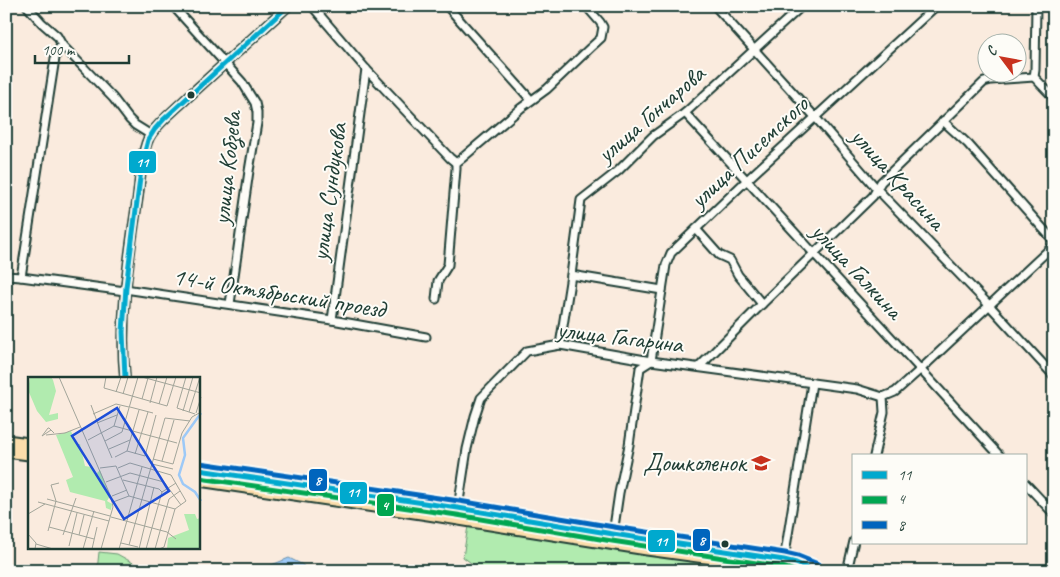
<svg xmlns="http://www.w3.org/2000/svg" width="1060" height="577" viewBox="0 0 1060 577" font-family="Caveat,sans-serif">
  <style>
    .green { fill: #b1ebaf; stroke: #689472 }
    .water { fill: #9dc9f7; stroke: #6b91a9 }
    .lines { fill: none; stroke-linecap: round; stroke-linejoin: round }
    .minor-casing { stroke: #1f3d34; stroke-width: 11 }
    .tertiary-casing { stroke: #1f3d34; stroke-width: 12 }
    .primary-casing { stroke: #1f3d34; stroke-width: 15 }
    .minor { stroke: #fdfcf7; stroke-width: 7 }
    .tertiary { stroke: #fdfcf7; stroke-width: 9 }
    .primary { stroke: #fbddab; stroke-width: 11 }
    .bus-1-casing { stroke: #fdfcf7; stroke-width: 9 }
    .bus-2-casing { stroke: #fdfcf7; stroke-width: 9 }
    .bus-3-casing { stroke: #fdfcf7; stroke-width: 9 }
    .bus-1 { stroke: #00a9ce; stroke-width: 5 }
    .bus-2 { stroke: #00a651; stroke-width: 5 }
    .bus-3 { stroke: #0065bd; stroke-width: 5 }
    .bus-dot { fill: #1f3d34; stroke: #fdfcf7; stroke-width: 2 }
    .labels { text-anchor: middle; dominant-baseline: central; stroke-width: 4; stroke-linejoin: round; paint-order: stroke }
    .street-label { font-size: 25px; fill: #1f3d34; stroke: #fdfcf7 }
    .poi-label { font-size: 25px; fill: #1f3d34; stroke: #fdfcf7; text-anchor: end }
    .inset-river { fill: none; stroke: #9dc9f7; stroke-width: 2.5 }
    .inset-road { fill: none; stroke: #a2a59a; stroke-width: 1 }
    .view { fill: #1d4ed8; fill-opacity: 0.15; stroke: #1d4ed8; stroke-width: 2.5 }
    .inset-edge { fill: none; stroke: #1f3d34; stroke-width: 2.5 }
    .line-badge { stroke: #fdfcf7; stroke-width: 2 }
    .badge-label { font-size: 14px; text-anchor: middle; font-weight: bold; fill: #fff }
  </style>
  <rect width="100%" height="100%" fill="#faebde"/>
  <filter id="ink" filterUnits="userSpaceOnUse"><feTurbulence type="fractalNoise" baseFrequency=".02" numOctaves="2"/><feDisplacementMap in="SourceGraphic" scale="10" xChannelSelector="R" yChannelSelector="G"/><feConvolveMatrix kernelMatrix="1 2 1 2 8 2 1 2 1" color-interpolation-filters="sRGB"/></filter>
  <g filter="url(#ink)">
    <!-- green -->
    <g class="green">
      <polygon points="469,520 751,569 755,571 482,571 463,557"/>
      <polygon points="99,552 117,554 146,570 151,571 97,571"/>
    </g>
    <!-- water -->
    <polygon class="water" points="289,558 303,565 305,571 263,571 269,566"/>
    <g class="lines">
      <!-- minor casing -->
      <g class="minor-casing">
        <g id="minor">
          <polyline points="27,6 42,23 57,36 62,45 113,98 129,119 135,125 151,135"/>
          <polyline points="173,6 242,82 255,103 257,112 257,123 249,171 230,304"/>
          <polyline points="312,6 366,69 450,158 456,163"/>
          <polyline points="447,6 531,100"/>
          <polyline points="715,6 816,118 877,189 989,305 1054,376"/>
          <polyline points="1036,6 1035,70 1034,77 1054,98"/>
          <polyline points="685,113 1000,456"/>
          <polyline points="943,121 968,144 1054,241"/>
          <polyline points="696,229 719,255 730,260 738,275 762,304"/>
          <polyline points="571,275 662,290"/>
          <polyline points="6,276 21,277 125,291"/>
          <polyline points="21,277 56,52 62,45"/>
          <polyline points="125,289 332,320 426,337"/>
          <polyline points="436,299 438,281 448,265 456,169 456,163 461,159 521,108 547,89 590,48 601,38 603,27 600,22 586,6"/>
          <polyline points="332,320 366,69"/>
          <polyline points="560,345 571,275 581,200 618,171 653,136 685,113 802,6"/>
          <polyline points="699,367 762,304 873,196 881,182 984,82 991,80 1034,77"/>
          <polyline points="874,456 884,412 883,397 895,392 921,369 1054,245"/>
          <polyline points="1026,484 1054,514"/>
          <polyline points="458,508 467,449 475,416 481,398 527,351 560,345 651,361 857,389 883,397"/>
          <polyline points="613,534 619,493 629,445 640,368 651,361 666,265 671,253 747,180 936,6"/>
          <polyline points="784,560 812,383"/>
          <polyline points="847,571 854,541"/>
        </g>
      </g>
      <!-- tertiary casing -->
      <g class="tertiary-casing">
        <path id="tertiary" d="M125,378c-6,-61 4,-121 13,-182 2,-17 4,-49 13,-62 10,-14 26,-26 38,-38 33,-30 66,-60 99,-90"/>
      </g>
      <!-- primary casing -->
      <g class="primary-casing">
        <g id="primary">
          <polyline points="6,441 29,444"/>
          <polyline points="6,451 29,454"/>
          <polyline points="199,470 458,508 613,534 784,560 796,563 815,571"/>
          <polyline points="199,480 428,514 647,549 771,566 792,571"/>
        </g>
      </g>
      <!-- minor -->
      <use href="#minor" class="minor"/>
      <!-- tertiary -->
      <use href="#tertiary" class="tertiary"/>
      <!-- primary -->
      <use href="#primary" class="primary"/>
      <!-- bus-1 casing -->
      <g class="bus-1-casing">
        <g id="bus-1">
          <polyline points="125,378 123,332 126,287 142,163 148,140 155,129 164,119 288,6"/>
          <polyline points="199,470 458,508 613,534 784,560 796,563 814,571"/>
        </g>
      </g>
      <!-- bus-2 casing -->
      <g class="bus-2-casing">
        <polyline id="bus-2" points="199,478 457,515 612,541 783,567 795,571"/>
      </g>
      <!-- bus-3 casing -->
      <g class="bus-3-casing">
        <polyline id="bus-3" points="200,463 459,501 614,527 785,553 798,556 818,564"/>
      </g>
      <!-- bus-1 -->
      <use href="#bus-1" class="bus-1"/>
      <!-- bus-2 -->
      <use href="#bus-2" class="bus-2"/>
      <!-- bus-3 -->
      <use href="#bus-3" class="bus-3"/>
    </g>
  </g>
  <!-- icons -->
  <defs>
    <g id="school-bare" transform="scale(1.5)"><path d="M0-5L7-2L0 1L-7-2ZM-4 1L0 2.5L4 1V4Q0 6-4 4Z" fill="#c8321e" stroke="#fdfcf7" stroke-width="2.5" paint-order="stroke"/></g>
  </defs>
  <g fill-rule="evenodd">
    <use href="#school-bare" x="761" y="463"/>
  </g>
  <!-- markers -->
  <g class="bus-dot">
    <circle cx="191" cy="95" r="4.5"/>
    <circle cx="725" cy="544" r="4.5"/>
  </g>
  <g class="labels">
    <!-- street labels -->
    <g class="street-label">
      <text transform="translate(651 114) rotate(-41)">улица Гончарова</text>
      <text transform="translate(749 152) rotate(-43)">улица Писемского</text>
      <text transform="translate(227 168) rotate(-84)">улица Кобзева</text>
      <text transform="translate(898 179) rotate(48)">улица Красина</text>
      <text transform="translate(329 192) rotate(-82)">улица Сундукова</text>
      <text transform="translate(857 271) rotate(47)">улица Галкина</text>
      <text transform="translate(279 293) rotate(9)">14-й Октябрьский проезд</text>
      <text transform="translate(620 337) rotate(7)">улица Гагарина</text>
    </g>
    <!-- poi labels -->
    <g class="poi-label">
      <text x="746" y="463">Дошколенок</text>
    </g>
  </g>
  <!-- overview -->
  <g transform="translate(28 377)">
    <rect width="172" height="172" fill="#faebde"/>
    <path d="M2,0h21l2,3 3,11 -7,24 9,-2v6l-12,3 -9,-11 -9,-21zM43,54l5,13h4l5,22 6,1 4,8 5,-5 10,26 -3,5 5,3 -1,6 -5,-2 -1,-7 -35,-9 -4,-12 7,-3 -17,-42zM156,137h11l2,5 3,-1v31h-33l1,-11 21,-8z" fill="#b1ebaf"/>
    <path class="inset-river" d="M173,36l-18,25 2,17 -6,20 4,9 12,8 6,9"/>
    <path class="inset-road" d="M31,0l52,120 2,10 -12,42M78,0l-2,11 63,18 9,-29M114,0l59,16M158,0l-9,31 18,6M88,15l5,-15M95,17l5,-17M114,22l6,-21M122,26l7,-26M131,27l8,-27M63,28l10,27M102,30l23,6M155,34l10,-34M161,35l11,-35M168,36l5,-16M65,37l23,-10 13,3M69,46l20,-8M86,49l6,-20M23,53l-9,6 6,-8h1l5,5M73,55l11,26M18,58l19,-2 15,-6M60,63l26,-14 63,17M77,64l17,-9 16,-55M81,72l21,-9M99,74l12,-41M107,77l13,-42M87,80l12,-6 18,5 11,-41M125,82l20,5 9,-31 10,-16 9,-5M134,84l12,-41M124,87l21,5M72,91l16,-2 13,30M90,91l12,-5 41,12 15,26 -11,8 -11,38 -5,2M95,103l36,9 3,3M78,105l24,-9 34,9 17,23M84,119l15,-6M19,122l63,17M10,125l71,19M85,125l16,-6 46,13M0,137l17,-10M83,140l56,15 9,7M21,150l45,12M20,154l8,-30 -5,-16 8,-2M0,157l8,9 -1,6M35,158l13,-37M51,158l5,-20M93,166l17,4M8,167l17,5M101,168l36,-127 25,3M41,169l8,-33M55,172l11,-38M64,172l5,-22M91,172l23,-82M111,172l15,-62M118,172l16,-57 14,-9M127,172l14,-50 11,-8"/>
    <path class="view" d="M89,31l52,83 -45,28 -52,-83z"/>
    <rect width="172" height="172" class="inset-edge"/>
  </g>
  <g class="line-badge">
    <rect x="128" y="150" width="29" height="24" rx="5" fill="#00a9ce"/>
    <rect x="308" y="468" width="20" height="24" rx="5" fill="#0065bd"/>
    <rect x="339" y="481" width="29" height="24" rx="5" fill="#00a9ce"/>
    <rect x="376" y="493" width="19" height="24" rx="5" fill="#00a651"/>
    <rect x="692" y="528" width="19" height="24" rx="5" fill="#0065bd"/>
    <rect x="647" y="529" width="29" height="24" rx="5" fill="#00a9ce"/>
  </g>
  <g class="badge-label">
    <text x="142" y="167">11</text>
    <text x="318" y="485">8</text>
    <text x="353" y="497">11</text>
    <text x="385" y="510">4</text>
    <text x="702" y="545">8</text>
    <text x="661" y="546">11</text>
  </g>
  <!-- margin -->
  <rect width="1060" height="577" fill="none" stroke="#fdfcf7" stroke-width="25"/>
  <rect x="12" y="12" width="1035" height="552" fill="none" stroke="#1f3d34" stroke-width="2" filter="url(#ink)"/>
  <!-- legend -->
  <rect x="852" y="454" width="175" height="90" fill="#fdfcf7" stroke="#a4b0a9"/>
  <rect x="862" y="471" width="25" height="8" fill="#00a9ce" stroke="#a4b0a9"/>
  <text x="898" y="480" font-size="15" fill="#1f3d34">11</text>
  <rect x="862" y="496" width="25" height="8" fill="#00a651" stroke="#a4b0a9"/>
  <text x="898" y="504" font-size="15" fill="#1f3d34">4</text>
  <rect x="862" y="521" width="25" height="8" fill="#0065bd" stroke="#a4b0a9"/>
  <text x="898" y="530" font-size="15" fill="#1f3d34">8</text>
  <!-- north arrow -->
  <g transform="translate(1002 58) rotate(302)"><circle r="24" fill="#fdfcf7" stroke="#a4b0a9"/>
  <path d="M0-4L9 19L0 12L-9 19Z" fill="#c8321e"/>
  <text y="-8" font-size="14" font-weight="bold" text-anchor="middle" fill="#1f3d34">С</text>
  </g>
  <!-- scale -->
  <path d="M35 55v8h94v-8" fill="none" stroke="#1f3d34" stroke-width="2.5"/>
  <text x="42" y="55" font-size="15" fill="#1f3d34" stroke="#fdfcf7" stroke-width="4" paint-order="stroke">100 m</text>
</svg>
